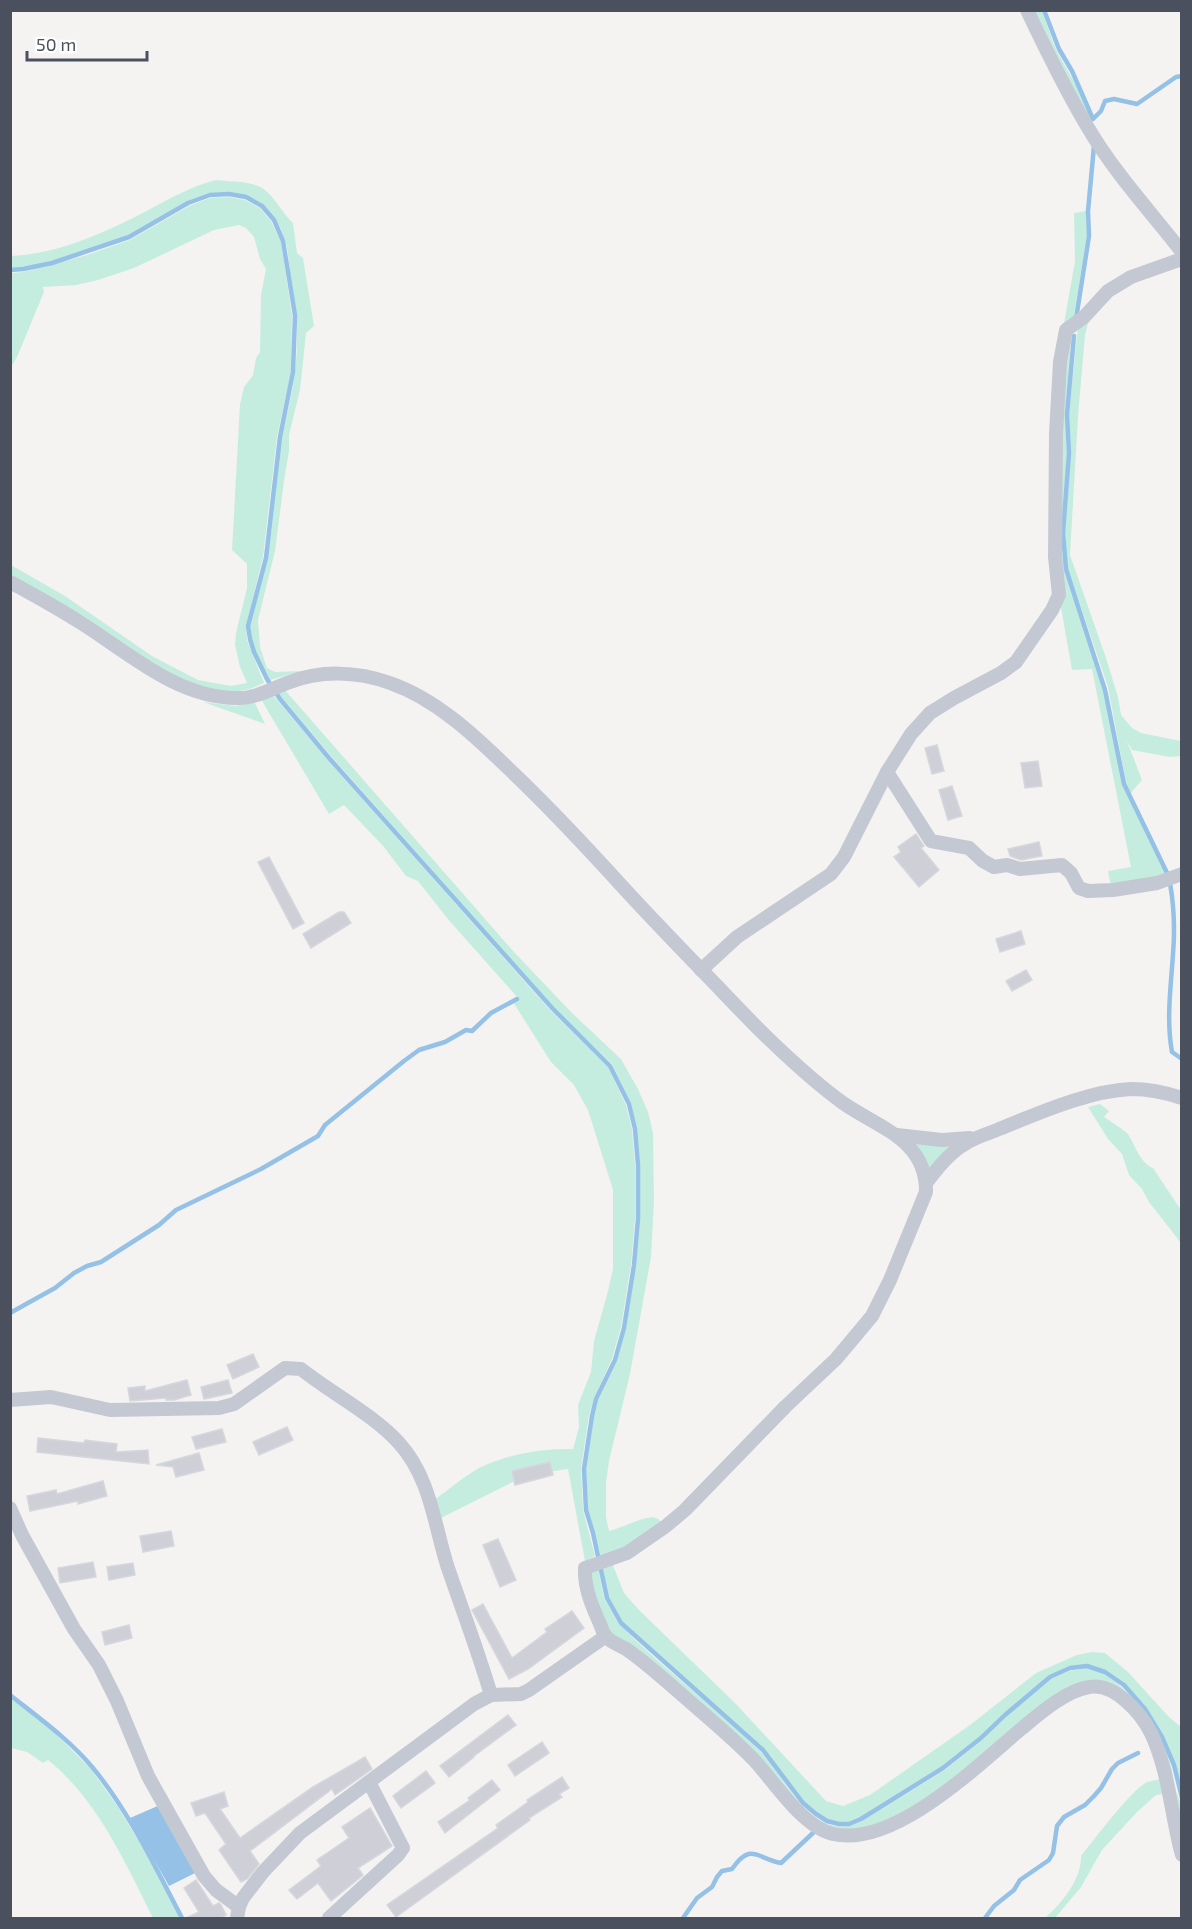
<svg xmlns="http://www.w3.org/2000/svg" width="1192" height="1929" viewBox="0 0 1192 1929" font-family="'Exo 2',sans-serif">
  <style>
    .green { fill: #c5eddf }
    .water { fill: #95c1e7 }
    .lines { fill: none; stroke-linecap: round; stroke-linejoin: round }
    .stream { stroke: #95c1e7; stroke-width: 4.5 }
    .building { fill: #cfd0d7; stroke: #d6d7dd; stroke-width: 1.5 }
    .minor { stroke: #c4c8d2; stroke-width: 14 }
  </style>
  <rect width="100%" height="100%" fill="#f4f3f2"/>
  <!-- green -->
  <g class="green">
    <path d="M1030,11h12c5,13 9,27 15,40 11,22 36,58 37,82z"/>
    <path d="M216,180c14,2 38,0 50,11 11,9 16,22 27,32l4,30 6,5 11,68 -8,7 -6,57 -11,45v16l-5,30 -9,70 -17,69 2,27 7,21 8,4 27,-1 -32,9c-8,-16 -22,-36 -20,-55 3,-22 13,-44 17,-66 8,-39 8,-81 15,-121 4,-23 11,-44 13,-67 4,-31 1,-60 -4,-90 -2,-13 -2,-28 -6,-41 -8,-27 -29,-47 -58,-47 -38,-1 -66,27 -99,42 -28,14 -87,32 -117,33v-12c45,-2 88,-21 128,-41 25,-13 49,-28 77,-35z"/>
    <polygon points="229,197 245,200 260,208 271,221 281,242 292,315 291,372 277,437 263,557 246,626 247,640 264,683 250,689 234,692 202,689 158,668 64,606 10,574 11,565 65,596 152,656 198,680 231,686 247,683 240,667 235,645 236,633 247,588 247,564 232,550 240,404 244,387 253,375 256,358 260,352 261,295 266,269 260,259 254,237 246,228 239,225 214,230 134,268 98,280 76,285 43,287 44,292 17,357 11,367 11,273 23,272 87,255 130,240 189,206 210,198"/>
    <polygon points="1086,211 1087,235 1073,322 1063,329 1075,261 1074,213"/>
    <polygon points="1090,316 1085,335 1078,416 1070,555 1106,658 1118,697 1121,715 1132,728 1141,733 1181,741 1181,756 1170,757 1132,750 1127,741 1142,780 1130,794 1126,783 1108,687 1067,566 1065,533 1071,450 1069,413 1078,326"/>
    <polygon points="1072,330 1065,414 1067,453 1061,533 1064,569 1104,690 1122,784 1167,877 1111,887 1108,871 1131,867 1092,669 1072,670 1060,602 1059,556 1064,357"/>
    <path d="M284,689l230,263 58,61 49,46 17,30 10,23 5,21 1,68 -3,56 -21,117 -21,87 -3,22v34l3,14c11,-2 39,-17 47,-13 3,1 5,4 7,6l-13,12 -49,24 -6,-28 -7,-22 -2,-41 8,-53 4,-16 19,-39 9,-33 10,-63 4,-46v-54l-3,-36 -6,-26 -19,-39 -58,-56 -223,-252 -52,-62 -1,-3z"/>
    <path d="M273,695l54,64 224,252 57,56 18,38 6,24 3,36v54l-4,46 -10,62 -9,32 -18,39 -5,17 -8,54 2,41 12,46 -10,5 -17,-92 -41,6 -86,43 -7,-18c16,-11 30,-24 47,-33 28,-13 61,-19 92,-18l6,-22 -1,-22 13,-33 3,-31 13,-46 6,-26v-79l-25,-80 -14,-25 -23,-23 -38,-60 5,-4 -71,-80 -29,-37 -12,-5 -22,-29 -40,-42 -15,9 -67,-113z"/>
    <polygon points="254,701 265,724 203,702 236,706"/>
    <path d="M1100,1104l9,7 -5,6c5,3 21,14 24,17 7,11 12,29 25,34l28,42v33l-32,-41 -7,-13 -13,-14 -7,-21 -14,-15 -20,-32z"/>
    <polygon points="915,1141 958,1143 929,1173 915,1145"/>
    <polygon points="612,1563 624,1593 639,1610 735,1703 826,1801 843,1806 870,1795 970,1725 1036,1673 1077,1655 1092,1652 1105,1653 1128,1672 1168,1716 1181,1727 1181,1785 1179,1787 1175,1764 1163,1736 1146,1709 1124,1684 1106,1671 1086,1665 1069,1668 1050,1676 1004,1714 980,1738 943,1767 861,1818 849,1823 839,1823 827,1820 817,1814 804,1802 763,1749 622,1622 608,1597 601,1568"/>
    <path d="M598,1568l6,30 15,26c44,45 96,82 140,126 20,20 33,50 56,67 16,11 30,12 47,4l83,-51 37,-30 24,-24 45,-37 19,-8 16,-3 19,6 17,13 21,24 17,27 11,27 5,26 5,13v39l-28,-114 -61,-46 -180,128 -57,21 -34,-5 -214,-193 -19,-64z"/>
    <path d="M11,1697l47,39 33,33 27,38 31,51 31,60h-27c-27,-54 -56,-119 -105,-158l-5,3 -16,-11 -16,-4z"/>
    <path d="M1161,1779l4,15 -9,1 -19,17 -35,38 -21,37 -26,31h-10c16,-14 37,-39 36,-62 13,-16 50,-66 66,-74 4,-1 9,-2 14,-3z"/>
  </g>
  <!-- water -->
  <polygon class="water" points="160,1805 197,1872 169,1886 130,1818"/>
  <g class="lines">
    <!-- stream -->
    <g class="stream">
      <polyline points="1044,10 1059,49 1072,71 1093,119 1101,111 1105,101 1114,99 1137,104 1176,77 1182,76"/>
      <polyline points="10,270 23,269 52,263 129,237 188,203 210,195 229,194 246,197 262,206 274,220 283,241 295,315 293,372 280,437 266,558 248,626 250,639 254,652 267,679 280,699 329,758 553,1009 610,1066 629,1104 635,1129 638,1165 638,1219 634,1265 624,1328 615,1360 596,1399 592,1416 584,1469 586,1510 593,1533 607,1598 621,1623 763,1750 803,1803 816,1814 827,1821 839,1824 849,1824 861,1819 943,1768 981,1738 1005,1715 1050,1677 1070,1668 1087,1666 1105,1672 1124,1685 1145,1709 1162,1737 1174,1765 1182,1798"/>
      <polyline points="1076,319 1089,236 1088,211 1094,146"/>
      <polyline points="1074,336 1067,414 1069,453 1063,533 1066,569 1105,690 1124,784 1169,877"/>
      <path d="M1170,883c4,23 5,47 3,71 -2,32 -7,65 -1,98l10,7"/>
      <polyline points="10,1313 55,1288 74,1273 87,1266 101,1262 159,1225 176,1210 261,1169 318,1136 325,1125 404,1061 419,1050 445,1042 466,1030 472,1031 491,1013 517,999"/>
      <path d="M10,1695c29,23 60,45 83,73 37,45 62,99 89,150"/>
      <path d="M683,1918l14,-20 15,-11 5,-10 5,-6 10,-2c19,-27 24,-11 49,-6l33,-31"/>
      <polyline points="985,1918 994,1906 1014,1890 1020,1880 1049,1860 1053,1853 1057,1826 1064,1817 1085,1805 1094,1796 1101,1788 1112,1769 1118,1763 1138,1753"/>
    </g>
  </g>
  <!-- building -->
  <g class="building">
    <polygon points="937,745 944,771 932,774 925,748"/>
    <polygon points="1038,761 1042,786 1025,788 1021,763"/>
    <polygon points="952,786 962,816 948,820 939,790"/>
    <polygon points="916,834 924,846 921,848 939,870 919,887 894,857 901,852 898,847"/>
    <polygon points="1039,842 1042,856 1021,860 1010,856 1008,849"/>
    <polygon points="269,857 304,923 293,929 258,862"/>
    <polygon points="339,912 344,912 351,923 311,948 303,934"/>
    <polygon points="1021,931 1025,944 1000,952 996,939"/>
    <polygon points="1026,970 1032,980 1012,991 1006,981"/>
    <polygon points="253,1354 259,1367 233,1379 227,1365"/>
    <polygon points="187,1380 191,1395 174,1400 166,1400 166,1398 130,1401 128,1388 145,1386 145,1391"/>
    <polygon points="228,1380 232,1393 204,1399 201,1387"/>
    <polygon points="287,1427 293,1440 259,1455 253,1442"/>
    <polygon points="222,1429 226,1442 196,1449 192,1437"/>
    <polygon points="38,1438 84,1443 85,1440 117,1444 116,1452 148,1450 149,1464 37,1452"/>
    <polygon points="199,1453 204,1470 176,1477 173,1467 156,1465"/>
    <polygon points="550,1462 553,1475 515,1485 512,1471"/>
    <polygon points="103,1481 107,1496 78,1504 78,1501 30,1511 27,1496 56,1490 57,1494"/>
    <polygon points="171,1531 174,1546 143,1552 140,1536"/>
    <polygon points="498,1539 516,1580 500,1587 483,1545"/>
    <polygon points="93,1562 96,1577 60,1583 58,1568"/>
    <polygon points="133,1563 135,1575 109,1580 107,1567"/>
    <polygon points="483,1604 512,1658 547,1632 545,1629 572,1611 584,1628 528,1669 509,1679 472,1610"/>
    <polygon points="129,1625 132,1638 105,1645 102,1632"/>
    <polygon points="508,1715 516,1725 474,1756 474,1757 449,1777 440,1766"/>
    <polygon points="542,1742 549,1753 515,1776 508,1765"/>
    <polygon points="365,1757 372,1769 335,1795 332,1789 250,1851 259,1864 247,1879 241,1882 219,1850 226,1844 205,1813 196,1816 191,1803 224,1792 228,1806 220,1809 240,1838 313,1787"/>
    <polygon points="426,1771 435,1783 401,1808 393,1796"/>
    <polygon points="562,1777 569,1788 559,1794 562,1797 529,1818 530,1820 396,1917 387,1905 498,1828 496,1825 528,1802 527,1800"/>
    <polygon points="492,1780 500,1790 445,1833 438,1822 470,1800 468,1798"/>
    <polygon points="370,1808 392,1846 358,1868 363,1875 331,1901 318,1883 297,1899 289,1890 321,1866 317,1860 349,1838 342,1827"/>
    <polygon points="196,1880 213,1906 219,1903 221,1905 226,1915 221,1918 186,1918 199,1912 184,1888"/>
  </g>
  <g class="lines">
    <!-- minor -->
    <g class="minor">
      <path d="M1027,10c19,40 38,79 60,116 26,45 63,85 95,126"/>
      <path d="M10,582c24,13 48,26 71,41 48,30 96,75 156,75 16,1 35,-9 50,-15 33,-13 70,-12 103,0 46,16 84,52 118,85 36,34 69,69 102,105 35,39 72,77 109,115 17,18 35,37 53,54 23,22 46,43 71,61 36,25 84,37 83,89l-36,88 -18,36 -36,43 -51,48 -100,103 -19,16 -39,27 -42,15c-1,20 7,38 15,56 2,4 3,10 6,13 6,6 16,9 23,14 18,13 35,28 52,43 25,22 51,43 74,67 20,22 48,66 78,73 61,14 144,-68 188,-105 18,-15 44,-38 68,-42 25,-5 52,26 62,46 18,38 20,82 31,122"/>
      <polyline points="887,772 931,841 969,848 983,861 994,867 1007,865 1020,869 1062,865 1071,873 1079,888 1088,891 1113,890 1157,883 1182,874"/>
      <polyline points="701,970 737,937 831,874 844,857 887,772 911,734 930,713 954,698 1001,673 1016,662 1052,610 1059,595 1055,557 1056,434 1060,362 1066,330 1084,317 1108,291 1131,277 1182,259"/>
      <polyline points="897,1135 942,1140 970,1138"/>
      <path d="M926,1183c11,-14 23,-30 39,-39 10,-7 23,-10 34,-15 40,-16 89,-38 132,-40 16,0 36,4 51,9"/>
      <path d="M10,1400l41,-3 59,13 109,-2 15,-4 51,-36 16,1c30,24 73,46 98,74 31,34 35,80 48,122 15,44 31,86 44,130"/>
      <polyline points="10,1508 22,1535 74,1629 99,1665 117,1701 148,1776 204,1876 216,1890 239,1907"/>
      <polyline points="237,1918 239,1907 243,1898 263,1872 300,1833 474,1704 491,1695 521,1694 529,1690 606,1636"/>
      <polyline points="329,1918 398,1855 403,1848 369,1782"/>
    </g>
  </g>
  <!-- border -->
  <rect width="1192" height="1929" fill="none" stroke="#4b505e" stroke-width="24"/>
  <!-- scale -->
  <path d="M27 51v9h120v-9" fill="none" stroke="#4b505e" stroke-width="3"/>
  <text x="36" y="51" font-size="18" fill="#4b505e" stroke="#ffffff" stroke-width="4.5" paint-order="stroke">50 m</text>
</svg>
